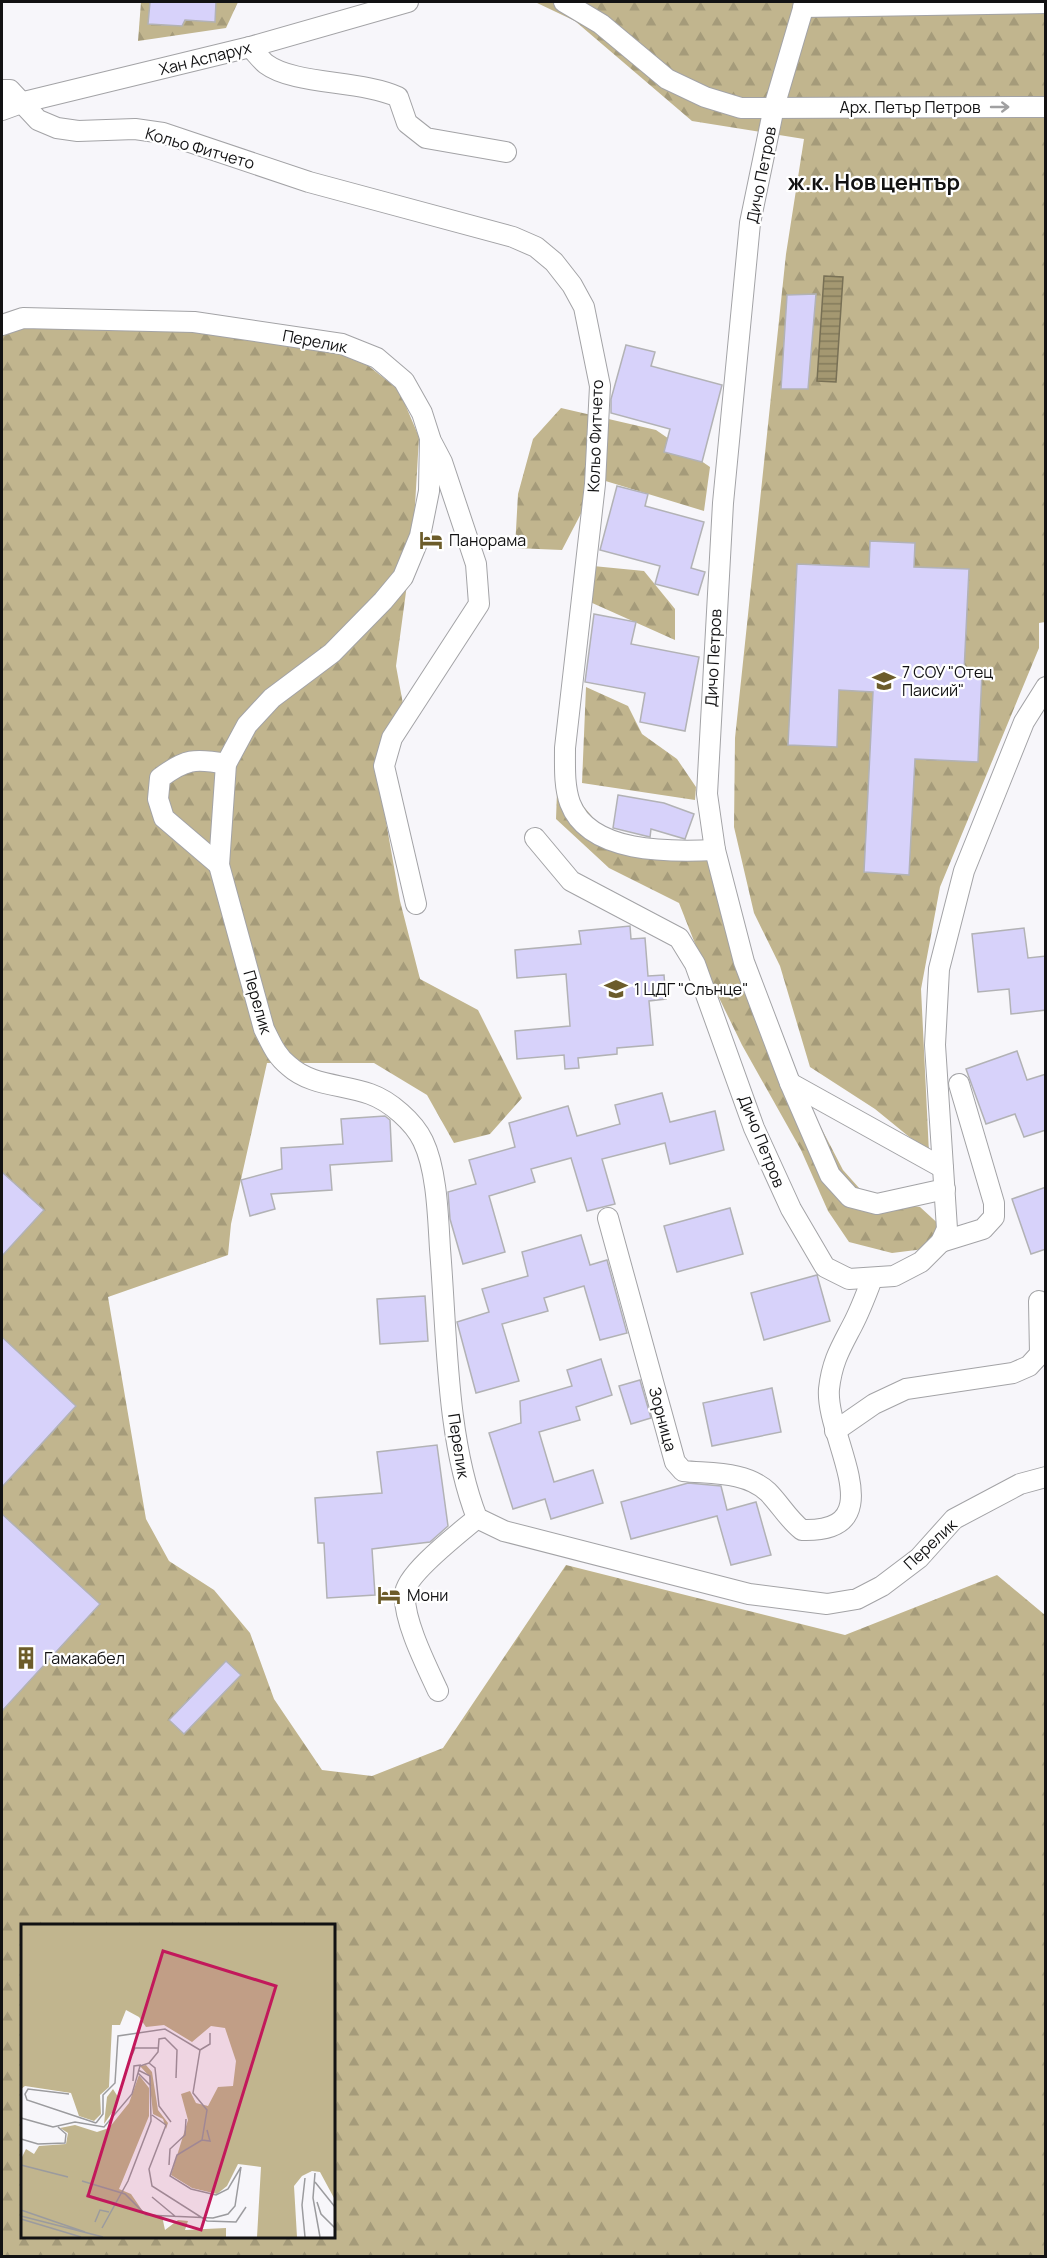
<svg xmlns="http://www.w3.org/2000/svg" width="1047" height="2258" viewBox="0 0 1047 2258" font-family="Manrope,sans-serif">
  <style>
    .forest { fill: url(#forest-firs); fill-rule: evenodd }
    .water { fill: url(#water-rules); stroke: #787055; stroke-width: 1.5 }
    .building { fill: #d7d2fa; stroke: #b2b2b5; stroke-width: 1.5 }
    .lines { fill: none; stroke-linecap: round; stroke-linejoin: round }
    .minor-casing { stroke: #a3a3a6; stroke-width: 22 }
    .minor { stroke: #fff; stroke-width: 20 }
    .oneway { stroke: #a0a0a1 }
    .labels { text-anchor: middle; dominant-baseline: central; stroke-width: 4.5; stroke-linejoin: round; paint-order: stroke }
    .street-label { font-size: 16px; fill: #121213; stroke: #fff }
    .poi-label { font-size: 16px; fill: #121213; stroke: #fff; text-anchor: start }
    .district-label { font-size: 22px; font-weight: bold; fill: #121213; stroke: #fff }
    .inset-road { fill: none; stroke: #9b9b9e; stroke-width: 1.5 }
    .view { fill: #c2185b; fill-opacity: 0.15; stroke: #c2185b; stroke-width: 3 }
    .inset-edge { fill: none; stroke: #121213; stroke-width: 3 }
  </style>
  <defs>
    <pattern id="forest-firs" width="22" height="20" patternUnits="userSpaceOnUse" patternTransform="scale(1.5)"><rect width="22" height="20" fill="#c1b58e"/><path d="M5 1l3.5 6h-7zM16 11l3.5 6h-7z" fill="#a59b7a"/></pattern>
    <pattern id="water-rules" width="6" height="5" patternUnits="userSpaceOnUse" patternTransform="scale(1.5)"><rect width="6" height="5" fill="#a49871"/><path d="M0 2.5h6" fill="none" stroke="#847b5c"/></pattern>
  </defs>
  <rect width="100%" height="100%" fill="#f7f6fa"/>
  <!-- forest -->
  <g class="forest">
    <polygon points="141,2 238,2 226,28 138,41"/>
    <polygon points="535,2 1045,2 1045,622 1039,623 1039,648 940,887 921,989 929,1153 875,1109 810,1067 780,966 754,913 734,827 735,738 786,254 804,139 692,121 575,21"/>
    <path d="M23,327l169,2 123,16 46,15 38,30 20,47 -6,103 -17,126 7,38 -28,55 25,142 20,78 58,31 44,88 -32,36 -36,9 -27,-48 -53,-32h-107l-36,161 -3,31 -120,42 38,222 23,42 45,29 36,43 24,66 48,71 50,6 71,-28 123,-183 279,70 152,-60 48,40v641h-1043v-1923zM22,1925h311v311h-311z"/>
    <polygon points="561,408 656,430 710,467 704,511 599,479 562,550 515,548 518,494 533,439"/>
    <polygon points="593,566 644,571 675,609 675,640 590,602"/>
    <polygon points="586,687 628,706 642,734 677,759 696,787 695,800 582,783"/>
    <polygon points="558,765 584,807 612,840 707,859 801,1089 843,1170 868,1198 920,1207 944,1229 924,1249 892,1253 849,1242 828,1211 801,1150 742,1045 705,969 679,903 609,868 556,819"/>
  </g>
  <!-- water -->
  <polygon class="water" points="824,276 843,277 836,382 817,381"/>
  <!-- building -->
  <g class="building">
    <polygon points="150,2 216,2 215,22 185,20 182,26 148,24"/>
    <polygon points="816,294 808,389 781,389 787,295"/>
    <polygon points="626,345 655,352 651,366 722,385 702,462 664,452 670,429 611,413 611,399"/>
    <polygon points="617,486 648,494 645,506 704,522 691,568 705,572 698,595 655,584 660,566 600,550"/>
    <polygon points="870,541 915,543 914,567 969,569 964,672 982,673 978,762 915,759 909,875 864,872 873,692 839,690 837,747 788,745 797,564 869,567"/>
    <polygon points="594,614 636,622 631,644 699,657 685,731 640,722 645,693 585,682"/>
    <polygon points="618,795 664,803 694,814 685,839 651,829 650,837 613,828"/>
    <polygon points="630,926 631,939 645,938 648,976 664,975 666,999 649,1001 653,1045 617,1048 617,1054 578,1058 579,1068 565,1069 564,1055 517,1059 515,1031 570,1026 566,974 517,978 515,950 581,944 579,931"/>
    <polygon points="1024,928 1028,958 1046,956 1046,1010 1011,1014 1009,989 978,992 972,934"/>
    <polygon points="1017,1051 1027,1080 1046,1074 1046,1130 1024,1137 1015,1114 986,1124 966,1069"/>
    <polygon points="662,1093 670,1122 715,1111 724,1150 670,1164 665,1143 602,1159 615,1204 587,1211 571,1158 531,1169 535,1182 489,1196 505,1252 463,1264 450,1219 448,1192 476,1184 469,1160 515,1147 509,1123 568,1106 577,1136 620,1124 615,1105"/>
    <polygon points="385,1116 390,1120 392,1161 330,1165 332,1190 271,1194 275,1209 250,1216 241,1180 282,1169 281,1148 343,1144 341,1119"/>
    <polygon points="2,1172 44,1210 2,1256"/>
    <polygon points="1046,1187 1046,1249 1031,1254 1012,1199"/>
    <polygon points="730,1208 743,1254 677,1272 664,1226"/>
    <polygon points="581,1235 590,1265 607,1260 627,1333 600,1340 584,1286 544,1298 548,1311 502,1324 519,1381 476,1393 457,1322 489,1312 482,1289 528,1276 522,1252"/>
    <polygon points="817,1275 830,1321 764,1340 751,1293"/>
    <polygon points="425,1296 428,1341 380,1344 377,1299"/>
    <polygon points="2,1337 76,1406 2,1487"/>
    <polygon points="601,1359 612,1395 576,1407 580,1420 539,1432 554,1482 593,1470 603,1503 551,1519 545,1499 513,1509 489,1433 521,1423 520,1401 572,1386 567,1370"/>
    <polygon points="640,1380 651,1418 631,1424 619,1386"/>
    <polygon points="772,1388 781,1432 712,1446 703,1403"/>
    <polygon points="437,1445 448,1526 430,1542 372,1549 375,1595 327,1598 324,1543 318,1543 315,1498 382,1493 377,1452"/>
    <polygon points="688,1483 721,1486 727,1510 756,1502 771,1555 731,1565 717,1516 631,1539 621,1502"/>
    <polygon points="2,1514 100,1604 2,1711"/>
    <polygon points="226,1661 241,1675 184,1734 169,1720"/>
  </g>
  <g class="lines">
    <!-- minor casing -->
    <g class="minor-casing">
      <g id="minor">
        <polyline points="564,2 601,24 667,79 705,97 741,108 1046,107"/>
        <polyline points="805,2 774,107 750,223 723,503 707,794 715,850 744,962 790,1083 830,1175 850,1197 877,1204 945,1189"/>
        <polyline points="803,7 1046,3"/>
        <path d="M250,47c5,5 11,13 16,17 28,21 95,16 132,33l9,26 19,15 80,14"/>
        <path d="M2,90h8l28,30 19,8 21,3 57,-2 28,4 146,49 204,55 23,10 18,15 18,23 12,22 16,79 -5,98 -30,264c0,19 -1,38 5,55 19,51 100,49 145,47"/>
        <polyline points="2,110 24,102 250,47 408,2"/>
        <path d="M2,325l21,-7 171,4 148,22 35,14 27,23 18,32 8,25 -1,53 -9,45 -17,41 -20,24 -51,52 -60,45 -25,27 -21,39 -7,101 45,164c7,14 12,27 25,37 22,20 54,18 81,28 20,7 44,28 53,47 14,29 15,76 17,108 7,85 6,190 37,269l27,13 245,63 78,10 30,-5 25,-13 37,-28 35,-39 66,-35 26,-7"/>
        <polyline points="535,838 571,881 679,938 695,964 754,1128 791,1209 825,1267 849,1279 894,1276 921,1262 941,1242 947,1229 935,1045 939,969 964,871 1024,722 1046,687"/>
        <path d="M219,865l-55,-47 -6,-19 2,-21c25,-19 35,-20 66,-14"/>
        <polyline points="416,904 384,766 392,738 479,604 476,564 442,462 431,441"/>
        <polyline points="790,1083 943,1168"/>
        <path d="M608,1218l67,244 8,9c28,3 63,0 85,21 12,12 20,27 34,38 94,3 23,-92 27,-141 3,-27 11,-40 23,-63 8,-15 14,-31 20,-47"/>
        <polyline points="941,1242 983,1229 994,1217 994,1203 959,1084"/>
        <polyline points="835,1431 874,1404 906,1389 1013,1373 1029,1366 1040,1354 1039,1301"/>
        <path d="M438,1691c-11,-24 -35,-71 -33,-97 0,-20 56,-62 72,-76"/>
      </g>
    </g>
    <!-- minor -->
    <use href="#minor" class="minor"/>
  </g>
  <!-- one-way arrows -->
  <defs><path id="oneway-shaft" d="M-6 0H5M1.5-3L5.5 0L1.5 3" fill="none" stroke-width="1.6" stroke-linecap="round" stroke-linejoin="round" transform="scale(1.5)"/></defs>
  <use class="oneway" href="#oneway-shaft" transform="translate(1000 107)"/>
  <!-- icons -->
  <defs>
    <g id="hotel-bare" transform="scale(1.8)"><path d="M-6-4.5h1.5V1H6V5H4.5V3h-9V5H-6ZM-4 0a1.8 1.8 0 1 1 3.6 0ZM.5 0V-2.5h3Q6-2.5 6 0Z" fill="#6c5c2a" stroke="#fff" stroke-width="2.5" paint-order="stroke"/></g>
    <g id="school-bare" transform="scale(1.8)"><path d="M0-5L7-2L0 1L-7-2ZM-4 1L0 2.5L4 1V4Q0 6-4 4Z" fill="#6c5c2a" stroke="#fff" stroke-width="2.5" paint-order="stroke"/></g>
    <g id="building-bare" transform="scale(1.8)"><path d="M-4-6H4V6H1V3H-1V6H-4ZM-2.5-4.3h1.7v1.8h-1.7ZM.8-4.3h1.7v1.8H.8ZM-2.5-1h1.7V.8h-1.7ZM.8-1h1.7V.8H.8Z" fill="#6c5c2a" stroke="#fff" stroke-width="2.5" paint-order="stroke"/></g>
  </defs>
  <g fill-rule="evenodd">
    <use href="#hotel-bare" x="431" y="540"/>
    <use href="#school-bare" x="884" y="681"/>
    <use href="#school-bare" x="616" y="989"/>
    <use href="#hotel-bare" x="389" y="1595"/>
    <use href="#building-bare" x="26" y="1658"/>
  </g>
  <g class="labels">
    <!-- street labels -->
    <g class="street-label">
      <text transform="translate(205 58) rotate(-14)">Хан Аспарух</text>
      <text x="910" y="107">Арх. Петър Петров</text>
      <text transform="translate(200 148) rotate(16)">Кольо Фитчето</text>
      <text transform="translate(761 175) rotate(-79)">Дичо Петров</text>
      <text transform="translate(315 341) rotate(11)">Перелик</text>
      <text transform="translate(595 436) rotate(-88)">Кольо Фитчето</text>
      <text transform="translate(713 658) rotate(-87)">Дичо Петров</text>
      <text transform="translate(258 1002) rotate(74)">Перелик</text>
      <text transform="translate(762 1141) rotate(68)">Дичо Петров</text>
      <text transform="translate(663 1419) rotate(75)">Зорница</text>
      <text transform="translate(459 1446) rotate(81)">Перелик</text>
      <text transform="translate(930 1544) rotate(-43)">Перелик</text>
    </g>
    <!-- poi labels -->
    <g class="poi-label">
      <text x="449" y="540">Панорама</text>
      <text x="902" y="672">7 СОУ "Отец<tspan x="902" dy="18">Паисий"</tspan></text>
      <text x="634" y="989">1 ЦДГ "Слънце"</text>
      <text x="407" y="1595">Мони</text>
      <text x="44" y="1658">Гамакабел</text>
    </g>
    <!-- district labels -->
    <g class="district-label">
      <text x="874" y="182">ж.к. Нов център</text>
    </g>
  </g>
  <!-- overview -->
  <g transform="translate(21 1924)">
    <rect width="314" height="314" fill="#f7f6fa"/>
    <path d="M0,0h313v274l-14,-26 -8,-1 -10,5 -8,10 3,51h-40l4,-70 -23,-3 -11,22 -10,8 -25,-6 -21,-13 17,-55 -7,-26 9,-3 6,12 12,3 10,-19 15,-1 3,-25 -11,-33 -14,-2 -19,16 -28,-17 -18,2 -7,-10 -13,-7 -6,15h-8l-3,62 -9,8 1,19 -7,7 -15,-5 -8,-23 -46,-7 -4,3zM125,141l6,7 6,38 10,13 -2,6 -3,-10 -10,-5 -4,-38 -9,-10zM118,151l10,13v28l-30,73 12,5 13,19 18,3 3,14 13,-10 10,1 -3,9 41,-2v9h-205v-78l5,-10 8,5 5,-8 27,-2 2,-11 -8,-5 15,-3 22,7 12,-4 20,-25zM92,165l5,8 -2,10 -12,17 3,-27z" fill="#c1b58e"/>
    <path class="inset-road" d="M179,126l10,-6v-11M111,131l3,-7h23M128,139l9,-11 1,-13 6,-1 12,12 -1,28M128,139l6,5 4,38 12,16M117,149l13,13M112,157l1,-15 7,-1M48,170l-41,-5 -3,5 2,6 69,23M131,191l14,10 -17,44 3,17 55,35 29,1 10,-15M0,194l32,9 22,-5 29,5 28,-33 8,-28 9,-3M75,199l7,-9v-19l12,-12 3,-47 47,-7 35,21 -7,43 14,17 -5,30 -25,15 -7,21 21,13 25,6 12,-6 13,-22M0,215l17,5 27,-1 1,-9 -8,-7M181,216l8,1 -3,-11M0,241l47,12M148,241l1,-16 15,-14 1,-16M294,249l-2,25 7,39M61,257l43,13 21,21 67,3 15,-4 7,-8 6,-39M294,258l20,25M65,271l29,8M131,273l24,20M296,278l4,12 14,14M0,286l64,22M0,292l82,21M0,295l60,18M74,298l5,-12 9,2M81,304l26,-47 23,-60 -1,-45 -12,-6M284,313l-3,-32 3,-27"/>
    <path class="view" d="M142,27l113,35 -75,244 -113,-34z"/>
    <rect width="314" height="314" class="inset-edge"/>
  </g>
  <!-- border -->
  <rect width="1047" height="2258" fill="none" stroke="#121213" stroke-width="6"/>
</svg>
